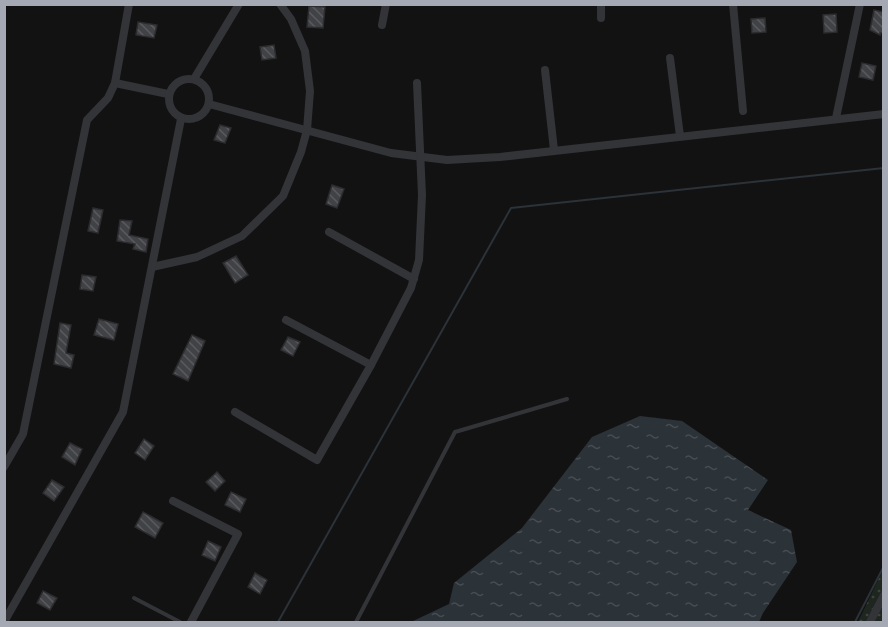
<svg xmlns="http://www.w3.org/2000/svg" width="888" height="627" viewBox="0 0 888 627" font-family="Lato,sans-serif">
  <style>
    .grass { fill: url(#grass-dots) }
    .water { fill: url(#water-ripples) }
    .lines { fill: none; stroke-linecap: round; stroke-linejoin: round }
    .stream { stroke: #2b3238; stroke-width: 2 }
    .building { fill: url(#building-back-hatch); stroke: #2c2c2f; stroke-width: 1.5 }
    .lane { stroke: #333438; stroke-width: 4 }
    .street { stroke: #333438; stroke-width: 8 }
  </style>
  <defs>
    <pattern id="grass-dots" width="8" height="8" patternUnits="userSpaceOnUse" patternTransform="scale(1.5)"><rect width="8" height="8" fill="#1e261f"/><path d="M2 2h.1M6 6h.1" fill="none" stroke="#3c433d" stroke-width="1.8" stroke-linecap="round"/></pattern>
    <pattern id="water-ripples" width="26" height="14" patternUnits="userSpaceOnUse" patternTransform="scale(1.5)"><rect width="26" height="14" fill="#2b3238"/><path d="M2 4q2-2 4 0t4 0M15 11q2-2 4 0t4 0" fill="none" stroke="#474d52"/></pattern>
    <pattern id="building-back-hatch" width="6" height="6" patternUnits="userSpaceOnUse" patternTransform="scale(1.5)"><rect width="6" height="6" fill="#414246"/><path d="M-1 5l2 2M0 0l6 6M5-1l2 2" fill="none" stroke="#595a5e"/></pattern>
  </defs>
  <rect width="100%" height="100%" fill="#121213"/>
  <!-- grass -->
  <polygon class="grass" points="883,570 883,622 858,622"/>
  <!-- water -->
  <polygon class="water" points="640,416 682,421 768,480 748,510 791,530 797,562 763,613 759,622 411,622 449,604 454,583 522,528 592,437"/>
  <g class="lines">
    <!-- stream -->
    <g class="stream">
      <polyline points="278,622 511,208 884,168"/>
      <polyline points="855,622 884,566"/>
    </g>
  </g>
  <!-- building -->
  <g class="building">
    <polygon points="309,6 325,7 323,28 307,27"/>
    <polygon points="874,10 884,12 884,33 880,33 880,35 870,30"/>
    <polygon points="836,14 837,32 824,33 823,15"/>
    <polygon points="765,18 766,32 752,33 751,19"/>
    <polygon points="138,22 157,25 154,38 136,35"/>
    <polygon points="274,45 276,58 262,60 260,47"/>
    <polygon points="862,63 876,66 873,80 859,77"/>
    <polygon points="220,125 231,128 225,143 214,140"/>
    <polygon points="332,185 344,189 337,208 326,204"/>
    <polygon points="93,208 103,210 98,233 88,231"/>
    <polygon points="120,220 132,221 129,235 148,239 146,252 133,249 135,244 117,241"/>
    <polygon points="236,256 248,275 235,283 223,263"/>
    <polygon points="82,275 96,277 93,291 80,289"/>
    <polygon points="99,319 118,324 114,340 94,335"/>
    <polygon points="60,323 71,325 66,353 74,355 71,368 54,364"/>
    <polygon points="192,335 205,341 188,381 173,374"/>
    <polygon points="288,337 300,342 293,356 281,350"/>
    <polygon points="144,439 154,446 145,460 135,453"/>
    <polygon points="70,443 82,449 75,465 62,457"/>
    <polygon points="217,472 225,481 215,491 206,482"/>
    <polygon points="52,480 64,487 54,501 43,493"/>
    <polygon points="231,492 246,499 240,512 225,505"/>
    <polygon points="143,512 163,523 155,538 135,527"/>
    <polygon points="208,541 221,547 215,561 202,555"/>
    <polygon points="255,573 267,580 260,594 248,587"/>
    <polygon points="43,591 57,598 50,610 37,603"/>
  </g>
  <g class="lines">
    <!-- lane -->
    <g class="lane">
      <polyline points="134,598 180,622"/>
      <polyline points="356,622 455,432 567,399"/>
    </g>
    <!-- street -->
    <g class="street">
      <polyline points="733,4 743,111"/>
      <polyline points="601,18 601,4"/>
      <polyline points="382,25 386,4"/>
      <polyline points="670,58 680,136"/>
      <polyline points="545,70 554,150"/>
      <circle cx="189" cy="99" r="20"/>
      <polyline points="194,79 239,4"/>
      <polyline points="115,83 168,94"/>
      <polyline points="209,104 391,153 447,160 500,157 884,114"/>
      <polyline points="836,118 860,4"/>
      <polyline points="329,232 414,279"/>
      <polyline points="152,267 197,257 242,236 283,196 301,152 307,130 310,91 305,51 291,19 280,4"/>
      <polyline points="286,320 371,365"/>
      <polyline points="235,412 317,460 371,365 411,288 419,260 422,195 417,83"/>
      <polyline points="4,467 23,434 87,120 108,98 115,83 129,4"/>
      <polyline points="173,501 238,534 191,622"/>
      <polyline points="4,622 123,412 181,119"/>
      <polyline points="870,622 884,595"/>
    </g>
  </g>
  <!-- border -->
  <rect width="888" height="627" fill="none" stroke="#a4a9b3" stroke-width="12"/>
</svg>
